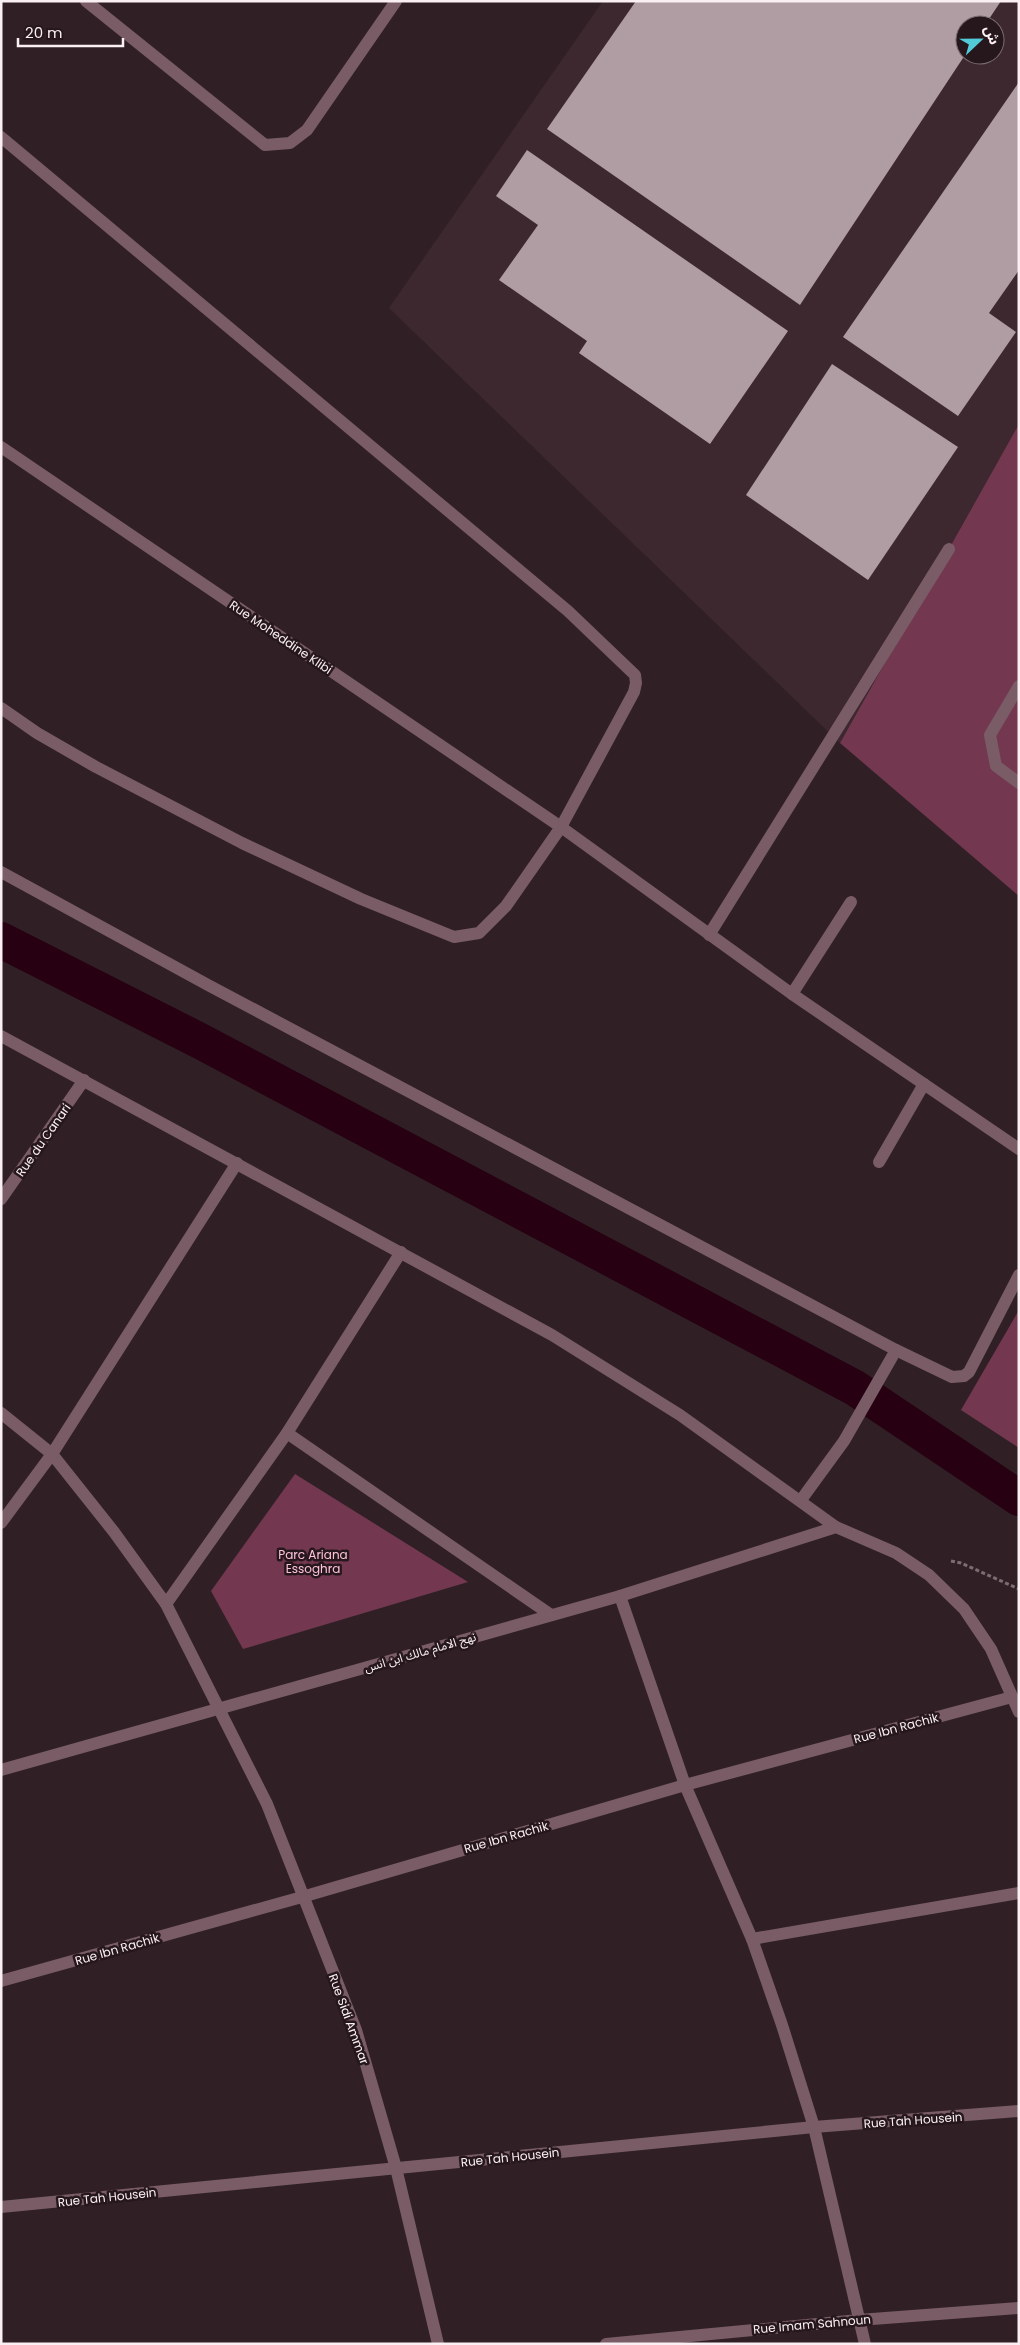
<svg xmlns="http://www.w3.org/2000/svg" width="1020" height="2345" viewBox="0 0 1020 2345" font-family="Poppins,'Noto Sans Arabic',sans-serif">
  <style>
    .built { fill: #3e2830; fill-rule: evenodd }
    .green { fill: #733850 }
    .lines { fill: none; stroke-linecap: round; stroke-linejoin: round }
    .canal { stroke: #270012; stroke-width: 36 }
    .building { fill: #b09ca3 }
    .path { stroke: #7b6d72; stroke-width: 3; stroke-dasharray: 4 2.5; stroke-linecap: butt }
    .lane { stroke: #795c66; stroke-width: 12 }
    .street { stroke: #795c66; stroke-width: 12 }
    .labels { text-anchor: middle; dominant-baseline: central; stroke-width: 5; stroke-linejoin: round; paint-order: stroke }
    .street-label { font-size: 12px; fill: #faeff3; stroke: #26171c }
    .park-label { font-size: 12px; fill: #ffc3d9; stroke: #26171c }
  </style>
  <rect width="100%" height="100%" fill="#302026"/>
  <!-- built -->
  <path class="built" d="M603,1h416v423l-179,319 -451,-435zM965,25h30v30h-30z"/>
  <!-- green -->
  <g class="green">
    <polygon points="1019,424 1019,896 840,743"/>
    <polygon points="1019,1310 1019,1448 961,1410"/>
    <polygon points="295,1474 468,1582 243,1649 211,1591"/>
  </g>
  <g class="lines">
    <!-- canal -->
    <polyline class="canal" points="1,940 202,1042 855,1388 1019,1498"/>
  </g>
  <!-- building -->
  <g class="building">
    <polygon points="636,1 1001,1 985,25 965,25 965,55 800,305 547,129"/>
    <polygon points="1019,82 1019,270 989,313 1016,332 958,416 843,337"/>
    <polygon points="527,150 788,331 710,444 579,353 587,341 499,280 538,225 496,196"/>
    <polygon points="832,364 958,447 868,580 746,495"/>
  </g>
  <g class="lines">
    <!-- path -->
    <polyline class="path" points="951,1561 961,1563 1019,1589"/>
    <!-- lane -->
    <g class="lane">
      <polyline points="86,1 265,145 290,143 307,130 396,1"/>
      <polyline points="1019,686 990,735 996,766 1019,783"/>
    </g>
    <!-- street -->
    <g class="street">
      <polyline points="1,137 568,611 635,675 636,683 634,692 561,827 506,906 479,933 454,937 361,899 242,843 96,767 37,733 1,708"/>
      <polyline points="1,447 561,827 792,994 1019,1149"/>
      <polyline points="1,872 208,985 896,1350 952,1377 964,1376 969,1372 1019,1275"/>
      <polyline points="709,935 949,549"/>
      <polyline points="792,994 851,902"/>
      <polyline points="1,1036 552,1335 680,1415 836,1527 896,1553 929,1575 964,1609 991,1649 1019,1712"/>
      <polyline points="879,1162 924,1084"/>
      <polyline points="1,1199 84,1080"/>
      <polyline points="1,1413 52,1454 114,1532 166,1604 267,1804 356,2030 396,2168 438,2344"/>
      <polyline points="287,1433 551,1615"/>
      <polyline points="801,1500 844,1441 896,1350"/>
      <polyline points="1,1523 52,1454 237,1163"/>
      <polyline points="620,1596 685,1785 752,1939 782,2025 814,2127 865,2344"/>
      <polyline points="166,1604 287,1433 401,1252"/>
      <polyline points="1,1770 620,1596 836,1527"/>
      <polyline points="752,1939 1019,1893"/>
      <polyline points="1,1981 302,1897 685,1785 1012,1697"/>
      <polyline points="1,2207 814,2127 1019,2111"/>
      <polyline points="606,2344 859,2320 1019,2308"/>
    </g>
  </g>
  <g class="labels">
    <!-- street labels -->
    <g class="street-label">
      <text transform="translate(281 637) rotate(34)">Rue Moheddine Klibi</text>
      <text transform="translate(43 1140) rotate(-55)">Rue du Canari</text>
      <text transform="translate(420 1652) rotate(-16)">نهج الامام مالك ابن انس</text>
      <text transform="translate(896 1728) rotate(-15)">Rue Ibn Rachik</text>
      <text transform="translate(506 1837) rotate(-16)">Rue Ibn Rachik</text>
      <text transform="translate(117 1949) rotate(-16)">Rue Ibn Rachik</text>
      <text transform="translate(349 2019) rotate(70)">Rue Sidi Ammar</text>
      <text transform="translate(913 2120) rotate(-4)">Rue Tah Housein</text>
      <text transform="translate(510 2157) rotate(-6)">Rue Tah Housein</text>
      <text transform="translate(107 2197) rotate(-6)">Rue Tah Housein</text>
      <text transform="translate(812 2324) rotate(-5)">Rue Imam Sahnoun</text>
    </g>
    <!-- park labels -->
    <g class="park-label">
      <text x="313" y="1554">Parc Ariana<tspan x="313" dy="14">Essoghra</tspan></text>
    </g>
  </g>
  <!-- border -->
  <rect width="1020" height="2345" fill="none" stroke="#faeff3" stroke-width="5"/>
  <!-- north arrow -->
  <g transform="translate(980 40) rotate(68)"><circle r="24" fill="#26171c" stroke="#7b6d72"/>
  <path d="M0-4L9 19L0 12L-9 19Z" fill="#52cbd9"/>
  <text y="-8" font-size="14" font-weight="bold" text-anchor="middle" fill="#faeff3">ش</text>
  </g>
  <!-- scale -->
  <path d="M18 38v8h105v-8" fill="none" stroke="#faeff3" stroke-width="2.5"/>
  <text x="25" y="38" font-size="15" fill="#faeff3" stroke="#26171c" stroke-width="4" paint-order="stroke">20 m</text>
</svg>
